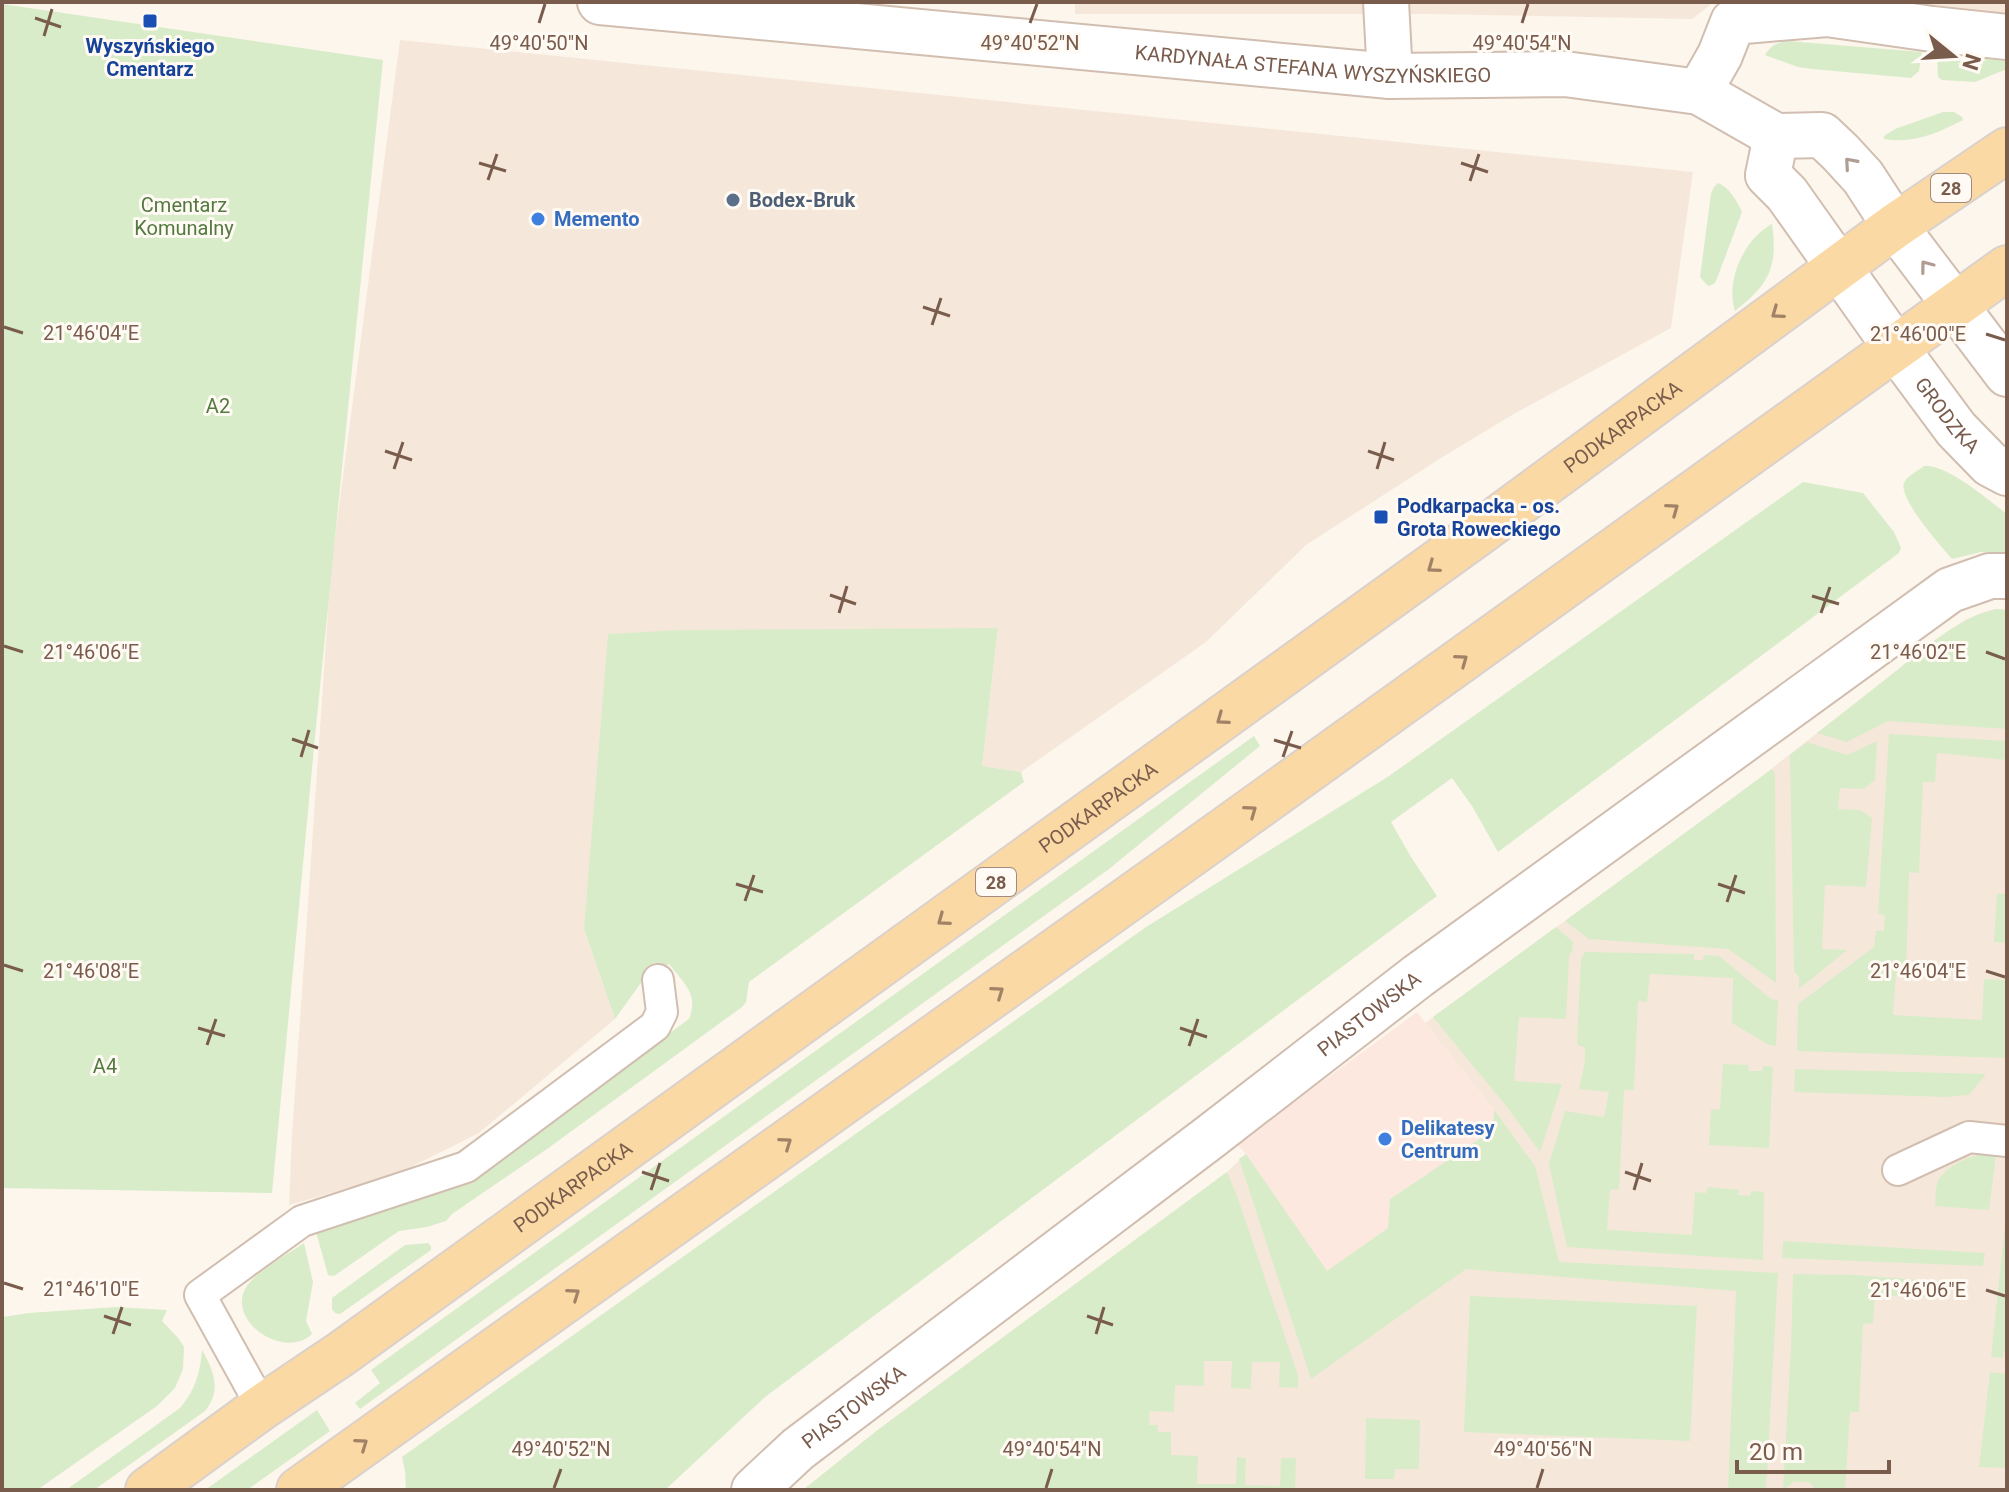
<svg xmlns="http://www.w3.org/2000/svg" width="2009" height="1492" viewBox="0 0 2009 1492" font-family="Roboto,sans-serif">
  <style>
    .residential { fill: #f5e8da }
    .commercial { fill: #fde8e0 }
    .green { fill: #d8ecc9 }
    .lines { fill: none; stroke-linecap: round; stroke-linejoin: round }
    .service-casing { stroke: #d1beb0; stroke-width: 34 }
    .minor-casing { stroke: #d1beb0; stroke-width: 48 }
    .tertiary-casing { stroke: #d1beb0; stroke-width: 48 }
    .primary-casing { stroke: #dad1cd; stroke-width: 48 }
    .service { stroke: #fff; stroke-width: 30 }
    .minor { stroke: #fff; stroke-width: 44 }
    .tertiary { stroke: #fff; stroke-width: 44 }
    .primary { stroke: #fbd9a5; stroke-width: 44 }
    .oneway { stroke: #af9d94 }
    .oneway2 { stroke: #a18267 }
    .ticks { fill: none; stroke: #7a5c4d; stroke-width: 3 }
    .transit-dot { fill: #1a4fb4; stroke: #fffaf3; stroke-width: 3 }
    .service-dot { fill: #5c6f8a; stroke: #fffaf3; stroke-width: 3 }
    .shop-dot { fill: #3f7fe0; stroke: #fffaf3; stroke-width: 3 }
    .labels { text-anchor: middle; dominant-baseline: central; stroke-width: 6; stroke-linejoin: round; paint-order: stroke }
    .shield { fill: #fffaf3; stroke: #a28b7f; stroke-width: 2 }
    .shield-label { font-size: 18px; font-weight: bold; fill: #7a5c4d }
    .transit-label { font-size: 20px; font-weight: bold; fill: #164399; stroke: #fffaf3 }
    .street-label { font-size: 20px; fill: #7a5c4d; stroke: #fffaf3 }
    .service-label { font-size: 20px; font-weight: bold; fill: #4e5e75; stroke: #fffaf3; text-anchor: start }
    .park-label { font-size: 20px; fill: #537a41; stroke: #fffaf3 }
    .shop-label { font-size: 20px; font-weight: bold; fill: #366cbe; stroke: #fffaf3; text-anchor: start }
    .ticks-label { font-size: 20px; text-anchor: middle; fill: #7a5c4d; stroke: #fffaf3; stroke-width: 6; stroke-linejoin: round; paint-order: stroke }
  </style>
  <rect width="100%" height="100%" fill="#fdf6ec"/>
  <!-- residential -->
  <g class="residential">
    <polygon points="1075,2 1714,2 1692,19 1428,14 1075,14"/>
    <polygon points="1824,2 2007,2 2007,13 1898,6"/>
    <polygon points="400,40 1693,172 1671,328 1512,415 1441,458 1306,545 1206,642 1021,772 982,766 998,629 584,929 615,1019 479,1133 399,1173 289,1205 292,1136 331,568"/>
    <polygon points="1996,609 2007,610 2007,1490 803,1490 879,1429 1227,1172 1246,1154 1326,1271 1494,1110 1425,1023 1743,791 1918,654 1965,620 1981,613"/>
  </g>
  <!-- commercial -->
  <polygon class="commercial" points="1417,1012 1494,1110 1493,1130 1390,1199 1388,1228 1327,1272 1246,1154 1237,1144"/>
  <!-- green -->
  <g class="green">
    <polygon points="2,4 383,60 315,737 272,1193 2,1188"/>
    <path d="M1788,41l134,11 -3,19 -8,7 -99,-9 -14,-2 -33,-12c6,-10 12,-12 23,-14z"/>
    <polygon points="1937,54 2007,57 2007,69 1975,82 1942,80 1938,77"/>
    <path d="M1943,112h11l8,5 1,3c-26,13 -49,24 -79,19v-3l11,-7z"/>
    <path d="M1718,183c11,4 19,18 24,29l-26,69 -2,3 -6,2 -8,-9 11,-83 3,-7z"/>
    <path d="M1772,224c6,44 -3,60 -37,87 -10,-30 9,-72 37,-87z"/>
    <path d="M1924,466c24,-2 64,34 83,48v39l-26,-1 -29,7c-11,-13 -54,-61 -48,-76 3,-7 14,-12 20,-17z"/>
    <polygon points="1803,482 1863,493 1894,532 1901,548 1899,553 1498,852 1472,806 1452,778 1391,822 1411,857 1437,896 765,1397 665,1490 406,1490 405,1471 402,1457 1146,927 1389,776"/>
    <path d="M1996,609l11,1v119l-119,-8 -41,21 -30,-9c27,-21 53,-41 79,-62 30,-24 62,-53 100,-62z"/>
    <path d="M998,628l-16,138 39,6 3,10 -275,200 -3,20 -4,5 -195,142 -95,65 -6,7 -19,6 -28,4 -65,45 -6,-1 -12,-43 37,-16 68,-18 55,-23 213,-156c10,-26 -5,-35 -20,-55l-26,16 -28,39 -31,-90 24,-295 74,-4z"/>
    <polygon points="1889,734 2007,741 2007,760 1937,753 1935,782 1923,782 1919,873 1909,872 1906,972 1896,973 1893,1015 1982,1020 1984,979 2007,980 2007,1058 1797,1051 1798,1004 1874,947 1876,931 1884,931 1885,915 1878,914"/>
    <polygon points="1254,736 1260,746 1109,869 360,1409 355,1403 380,1383 371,1370"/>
    <polygon points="1877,741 1875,780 1863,789 1840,788 1838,809 1860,810 1872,818 1866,887 1825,885 1822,949 1847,950 1799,989 1799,977 1794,971 1790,755 1807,742 1847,755"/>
    <polygon points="1772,769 1775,774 1776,983 1728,949 1589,939 1565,921"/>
    <polygon points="2007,857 2007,943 1994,942 1997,894 2005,894"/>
    <polygon points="1556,927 1573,942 1572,951 1569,956 1566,1019 1519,1017 1514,1081 1562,1084 1540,1152 1507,1107 1433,1017"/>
    <polygon points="1585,952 1694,954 1694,960 1703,960 1704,955 1719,956 1771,999 1778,1000 1776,1046 1769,1045 1732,1023 1733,978 1650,974 1647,1002 1638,1001 1634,1090 1624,1090 1619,1189 1610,1190 1607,1230 1692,1235 1695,1192 1706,1193 1708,1187 1739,1190 1738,1195 1750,1196 1751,1191 1764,1192 1763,1260 1567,1247 1549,1164 1565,1111 1604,1117 1609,1092 1579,1089 1585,1061 1585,1047 1579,1046 1577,1043 1581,959"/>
    <polygon points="1723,1064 1748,1065 1749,1071 1762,1071 1763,1066 1773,1067 1769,1148 1709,1145 1711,1110 1720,1109"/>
    <polygon points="1795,1069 1986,1074 1969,1095 1945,1097 1794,1092"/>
    <polygon points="1494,1110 1535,1166 1559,1262 1778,1273 1766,1490 1728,1490 1736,1291 1466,1269 1311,1379 1239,1159 1246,1154 1327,1271 1388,1228 1390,1199 1493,1130"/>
    <path d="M1982,1154l14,1 -7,55 -54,-4c1,-7 0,-19 3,-25 8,-15 29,-24 44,-27z"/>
    <polygon points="1227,1172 1237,1196 1298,1375 1298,1388 1279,1387 1280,1362 1252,1362 1251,1389 1231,1388 1232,1361 1204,1361 1204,1386 1175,1385 1174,1412 1150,1411 1149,1425 1158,1425 1158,1432 1171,1432 1171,1455 1198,1456 1197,1484 1236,1484 1237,1457 1246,1458 1245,1485 1280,1486 1281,1458 1296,1458 1295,1490 803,1490 879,1429"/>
    <polygon points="2007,1206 2007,1351 2004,1351 2003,1358 1991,1357"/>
    <polygon points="1783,1241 1985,1253 1983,1266 1782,1258"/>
    <path d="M304,1243l9,39 -7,39 6,13c-27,26 -84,-11 -67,-45 10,-18 42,-34 59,-46z"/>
    <polygon points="428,1243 431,1246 431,1250 340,1314 335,1313 332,1309 332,1298 405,1245"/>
    <polygon points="1793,1274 1856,1275 1946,1282 1944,1298 1875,1295 1873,1323 1863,1324 1859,1412 1850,1412 1845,1490 1816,1490 1809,1482 1794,1482 1783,1490 1791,1347"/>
    <polygon points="1470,1296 1697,1306 1690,1441 1464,1432"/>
    <polygon points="116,1307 167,1310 162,1321 179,1339 184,1347 183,1369 175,1388 157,1406 37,1490 2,1490 2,1317 29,1313"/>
    <path d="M202,1350c12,21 20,41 3,61l-111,79h-28l114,-82c15,-18 20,-34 22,-58z"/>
    <polygon points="1990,1372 2007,1374 2007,1468 1979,1467"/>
    <polygon points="317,1410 330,1431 247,1490 205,1490"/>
    <polygon points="1366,1418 1420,1420 1419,1469 1395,1469 1394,1479 1365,1479"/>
  </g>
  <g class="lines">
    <!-- service casing -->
    <g class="service-casing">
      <g id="service">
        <polyline points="1898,1170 1969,1137 2007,1141"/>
        <polyline points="262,1407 200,1295 302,1221 466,1167 655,1026 662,1012 658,980"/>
      </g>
    </g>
    <!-- minor casing -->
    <g class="minor-casing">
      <g id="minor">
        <polyline points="1386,2 1390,76"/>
        <polyline points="1699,92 1720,55 1733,22 1827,14 1932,29 2007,37"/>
        <path id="s1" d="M754,1490l44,-41 412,-312 208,-161 532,-386 40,-14h17"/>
      </g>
    </g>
    <!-- tertiary casing -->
    <g class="tertiary-casing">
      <g id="tertiary">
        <path id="s2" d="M600,2l790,74 175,-2 134,18 77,44"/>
        <path id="s3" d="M1776,136l-8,39 19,19 109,154 60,81 34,35 17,9"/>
        <polyline points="1776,136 1822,135 1840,152 1863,177 1895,226 2007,374"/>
      </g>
    </g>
    <!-- primary casing -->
    <g class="primary-casing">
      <g id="primary">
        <path id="s4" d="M148,1490l114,-83 79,-53 1140,-823 414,-305 112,-76"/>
        <polyline points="299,1490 1187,857 2007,268"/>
      </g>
    </g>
    <!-- service -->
    <use href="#service" class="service"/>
    <!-- minor -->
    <use href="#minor" class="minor"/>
    <!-- tertiary -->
    <use href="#tertiary" class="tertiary"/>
    <!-- primary -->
    <use href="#primary" class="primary"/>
  </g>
  <!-- one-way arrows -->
  <defs><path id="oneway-chevron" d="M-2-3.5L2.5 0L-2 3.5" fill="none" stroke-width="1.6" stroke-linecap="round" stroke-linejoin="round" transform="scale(2)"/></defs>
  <g class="oneway">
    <use href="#oneway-chevron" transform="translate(1850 163) rotate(-131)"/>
    <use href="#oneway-chevron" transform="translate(1926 266) rotate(-127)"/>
  </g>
  <g class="oneway2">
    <use href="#oneway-chevron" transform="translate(1777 313) rotate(144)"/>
    <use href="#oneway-chevron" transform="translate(1673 509) rotate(-36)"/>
    <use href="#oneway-chevron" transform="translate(1433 567) rotate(144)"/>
    <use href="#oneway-chevron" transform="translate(1462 660) rotate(-36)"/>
    <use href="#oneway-chevron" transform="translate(1222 719) rotate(144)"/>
    <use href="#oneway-chevron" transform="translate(1251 811) rotate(-36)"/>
    <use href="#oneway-chevron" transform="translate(943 920) rotate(144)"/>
    <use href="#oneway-chevron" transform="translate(998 992) rotate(-35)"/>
    <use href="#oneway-chevron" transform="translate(786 1143) rotate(-35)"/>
    <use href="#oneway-chevron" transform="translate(574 1294) rotate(-35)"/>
    <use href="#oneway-chevron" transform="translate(362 1444) rotate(-35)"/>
  </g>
  <!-- ticks -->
  <path class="ticks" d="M35,18l26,9M539,23l6,-19M1030,23l7,-19M1522,23l6,-19M44,36l8,-27M479,163l27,8M1461,163l27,9M488,180l9,-26M1470,181l9,-27M923,307l27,9M932,325l9,-27M4,327l19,6M1986,334l19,6M385,451l27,9M1368,451l26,9M394,469l9,-27M1377,469l8,-27M830,595l26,9M1812,596l27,8M839,613l8,-27M1821,613l9,-26M4,646l19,6M1986,652l19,7M292,739l26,9M1274,740l27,8M301,757l8,-27M1283,757l9,-26M736,884l27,8M1718,884l27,9M745,901l9,-26M1727,902l9,-27M4,965l19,6M1986,971l19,6M198,1028l27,8M1180,1028l27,9M207,1045l9,-26M1189,1046l9,-27M642,1172l27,9M1625,1172l26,9M651,1190l9,-27M1634,1190l8,-27M4,1283l19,6M1986,1290l19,6M104,1316l27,9M1087,1316l26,9M113,1334l9,-27M1096,1334l8,-27M554,1488l7,-19M1046,1488l6,-19M1537,1488l6,-19"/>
  <!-- markers -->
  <g class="transit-dot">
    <rect x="142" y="13" width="16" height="16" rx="4"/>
    <rect x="1373" y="509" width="16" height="16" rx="4"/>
  </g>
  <circle class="service-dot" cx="733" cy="200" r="8"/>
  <g class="shop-dot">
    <circle cx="538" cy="219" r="8"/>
    <circle cx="1385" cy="1139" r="8"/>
  </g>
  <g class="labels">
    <!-- shield labels -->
    <g class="shield">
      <rect x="1931" y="174" width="40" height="28" rx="6"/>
      <rect x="976" y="868" width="40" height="28" rx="6"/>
    </g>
    <g class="shield-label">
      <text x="1951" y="188">28</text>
      <text x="996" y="882">28</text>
    </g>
    <!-- transit labels -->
    <g class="transit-label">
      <text x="150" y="46">Wyszyńskiego<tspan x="150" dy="23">Cmentarz</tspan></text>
      <text x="1397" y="506" text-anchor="start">Podkarpacka - os.<tspan x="1397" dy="23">Grota Roweckiego</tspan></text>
    </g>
    <!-- street labels -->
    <g class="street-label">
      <text stroke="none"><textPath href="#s2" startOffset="716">KARDYNAŁA STEFANA WYSZYŃSKIEGO</textPath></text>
      <text stroke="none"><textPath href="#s3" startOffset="340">GRODZKA</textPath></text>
      <text stroke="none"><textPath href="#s4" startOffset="1818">PODKARPACKA</textPath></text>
      <text stroke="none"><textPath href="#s4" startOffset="1170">PODKARPACKA</textPath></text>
      <text stroke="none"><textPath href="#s1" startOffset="778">PIASTOWSKA</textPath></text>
      <text stroke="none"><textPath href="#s4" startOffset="522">PODKARPACKA</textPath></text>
      <text stroke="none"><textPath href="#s1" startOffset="130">PIASTOWSKA</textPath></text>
    </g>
    <!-- service labels -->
    <g class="service-label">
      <text x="749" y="200">Bodex-Bruk</text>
    </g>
    <!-- park labels -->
    <g class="park-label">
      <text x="184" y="205">Cmentarz<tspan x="184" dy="23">Komunalny</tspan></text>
      <text x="218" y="406">A2</text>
      <text x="105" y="1066">A4</text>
    </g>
    <!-- shop labels -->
    <g class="shop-label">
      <text x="554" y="219">Memento</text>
      <text x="1401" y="1128">Delikatesy<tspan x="1401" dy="23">Centrum</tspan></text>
    </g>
  </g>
  <g class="ticks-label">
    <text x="539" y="50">49°40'50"N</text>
    <text x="1030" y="50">49°40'52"N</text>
    <text x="1522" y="50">49°40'54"N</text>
    <text x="91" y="340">21°46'04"E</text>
    <text x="1918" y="341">21°46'00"E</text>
    <text x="91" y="659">21°46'06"E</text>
    <text x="1918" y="659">21°46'02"E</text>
    <text x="91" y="978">21°46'08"E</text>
    <text x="1918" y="978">21°46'04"E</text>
    <text x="91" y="1296">21°46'10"E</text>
    <text x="1918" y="1297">21°46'06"E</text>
    <text x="561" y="1456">49°40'52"N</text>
    <text x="1052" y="1456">49°40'54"N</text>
    <text x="1543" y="1456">49°40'56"N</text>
  </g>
  <!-- border -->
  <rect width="2009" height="1492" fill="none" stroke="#7a5c4d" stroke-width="8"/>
  <!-- north arrow -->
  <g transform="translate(1953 56) rotate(108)" stroke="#fffaf3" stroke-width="6" paint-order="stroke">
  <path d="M0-6L14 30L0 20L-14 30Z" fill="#7a5c4d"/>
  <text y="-12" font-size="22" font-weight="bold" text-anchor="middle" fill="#7a5c4d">N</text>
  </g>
  <!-- scale -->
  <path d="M1737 1460v12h152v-12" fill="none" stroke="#7a5c4d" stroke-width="4"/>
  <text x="1749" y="1460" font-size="24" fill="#7a5c4d" stroke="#fffaf3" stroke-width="6" paint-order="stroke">20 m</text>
</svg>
